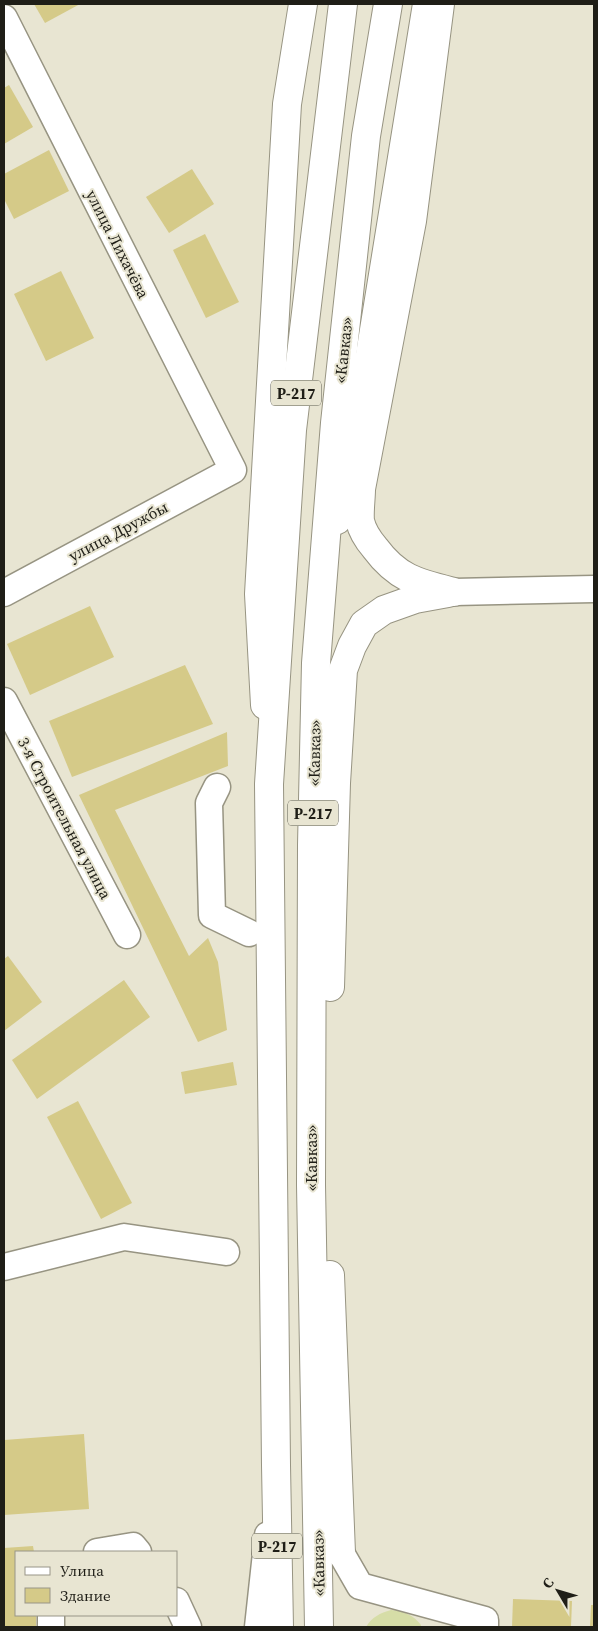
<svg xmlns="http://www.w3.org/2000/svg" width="598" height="1631" viewBox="0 0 598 1631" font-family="'Source Serif 4',serif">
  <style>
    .green { fill: #d6dda7 }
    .building { fill: #d5ca88 }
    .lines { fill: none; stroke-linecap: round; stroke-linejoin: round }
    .minor-casing { stroke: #979482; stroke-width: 29 }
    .major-casing { stroke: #979482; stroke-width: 30 }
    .highway-casing { stroke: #979482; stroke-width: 30 }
    .minor { stroke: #fff; stroke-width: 26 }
    .major { stroke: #fff; stroke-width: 28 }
    .highway { stroke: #fff; stroke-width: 28 }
    .labels { text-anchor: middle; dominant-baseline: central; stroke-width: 4; stroke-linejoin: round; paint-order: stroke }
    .shield { fill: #e8e5d2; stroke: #5b5a4f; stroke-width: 1 }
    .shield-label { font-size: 15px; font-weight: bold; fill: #1f1e17 }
    .street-label { font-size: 16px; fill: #1f1e17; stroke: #e8e5d2 }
  </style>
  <rect width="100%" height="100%" fill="#e8e5d2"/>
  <!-- green -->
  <path class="green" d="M391,1610c13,1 22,5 30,15v2h-55c6,-10 14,-14 25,-17z"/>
  <!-- building -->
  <g class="building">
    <polygon points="34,4 80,4 45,23"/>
    <polygon points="9,85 33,127 4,144 4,88"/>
    <polygon points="49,150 69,191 14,219 4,199 4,174"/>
    <polygon points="192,169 214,204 169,233 146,197"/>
    <polygon points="205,234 239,302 206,318 173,250"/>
    <polygon points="61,271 94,338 46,361 14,294"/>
    <polygon points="90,606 114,657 30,695 7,644"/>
    <polygon points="185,665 213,724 72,777 49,721"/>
    <polygon points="227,732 228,766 115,810 189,956 208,938 218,962 227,1030 198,1042 79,795"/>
    <polygon points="8,956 42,1002 4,1031 4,959"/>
    <polygon points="124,980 150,1017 37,1099 12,1060"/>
    <polygon points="233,1062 237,1085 185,1094 181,1072"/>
    <polygon points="78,1101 132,1203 101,1219 47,1117"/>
    <polygon points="84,1434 89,1509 4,1515 4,1440"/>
    <polygon points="33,1546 34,1552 16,1552 16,1615 36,1615 36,1627 4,1627 4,1548"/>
    <polygon points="513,1599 572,1601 571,1627 512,1627"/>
    <polygon points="591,1605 594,1605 594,1627 590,1627"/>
  </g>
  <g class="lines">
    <!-- minor casing -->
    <g class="minor-casing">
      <g id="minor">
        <polyline points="4,18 233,470 4,593"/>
        <polyline points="454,592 594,589"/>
        <polyline points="4,701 127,935"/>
        <polyline points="217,787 209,803 212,915 249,933"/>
        <polyline points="4,1267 124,1237 226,1252"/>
        <polyline points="97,1552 133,1546 138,1552"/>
        <polyline points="341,1553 360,1586 485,1620 485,1627"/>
        <polyline points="176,1601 188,1627"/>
        <polyline points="51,1615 51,1627"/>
        <polyline points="258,1627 268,1535"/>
      </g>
    </g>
    <!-- major casing -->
    <g class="major-casing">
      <g id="major">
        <polyline points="337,520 369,361 427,4"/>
        <polyline points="265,705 259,594 287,104 303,4"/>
      </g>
    </g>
    <!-- highway casing -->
    <g class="highway-casing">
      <g id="highway">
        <path d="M440,4l-28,217 -51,268c0,10 -2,22 -1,32 2,9 9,20 15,27 23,31 43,35 79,44"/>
        <polyline points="330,987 336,783 343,670 352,646 364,624 384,610 415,599 448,593"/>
        <polyline points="330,1275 341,1553"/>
        <polyline points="279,1627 276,1465 269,784 292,430 343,4"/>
        <polyline points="319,1627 311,1185 312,845 316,663 335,423 366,136 388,4"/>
      </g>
    </g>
    <!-- minor -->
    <use href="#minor" class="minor"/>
    <!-- major -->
    <use href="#major" class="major"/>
    <!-- highway -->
    <use href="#highway" class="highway"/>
  </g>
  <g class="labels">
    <!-- shield labels -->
    <g class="shield">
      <rect x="271" y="380.5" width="50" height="25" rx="4"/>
      <rect x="288" y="800.5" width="50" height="25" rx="4"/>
      <rect x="252" y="1533.5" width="50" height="25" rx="4"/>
    </g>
    <g class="shield-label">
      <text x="296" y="393">Р-217</text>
      <text x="313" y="813">Р-217</text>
      <text x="277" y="1546">Р-217</text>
    </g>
    <!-- street labels -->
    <g class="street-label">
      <text transform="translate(118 244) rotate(63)">улица Лихачёва</text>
      <text transform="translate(343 350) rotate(-84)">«Кавказ»</text>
      <text transform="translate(118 531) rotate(-28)">улица Дружбы</text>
      <text transform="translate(314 753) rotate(-89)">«Кавказ»</text>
      <text transform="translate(65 818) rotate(62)">3-я Строительная улица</text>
      <text transform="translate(311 1158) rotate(-90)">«Кавказ»</text>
      <text transform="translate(318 1563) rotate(-91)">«Кавказ»</text>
    </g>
  </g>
  <!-- border -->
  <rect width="598" height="1631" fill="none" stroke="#1f1e17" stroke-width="10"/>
  <!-- legend -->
  <rect x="15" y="1551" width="162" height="65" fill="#e8e5d2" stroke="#989587"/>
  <rect x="25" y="1567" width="25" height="8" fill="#ffffff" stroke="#989587"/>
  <text x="60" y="1576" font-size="15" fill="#1f1e17">Улица</text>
  <rect x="25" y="1588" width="25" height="15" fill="#d5ca88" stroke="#989587"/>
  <text x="60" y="1601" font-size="15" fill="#1f1e17">Здание</text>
  <!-- north arrow -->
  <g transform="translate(558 1591) rotate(308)" stroke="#e8e5d2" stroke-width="4" paint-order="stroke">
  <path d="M0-4L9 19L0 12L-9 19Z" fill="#1f1e17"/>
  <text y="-8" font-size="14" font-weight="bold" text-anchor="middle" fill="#1f1e17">С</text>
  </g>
</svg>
